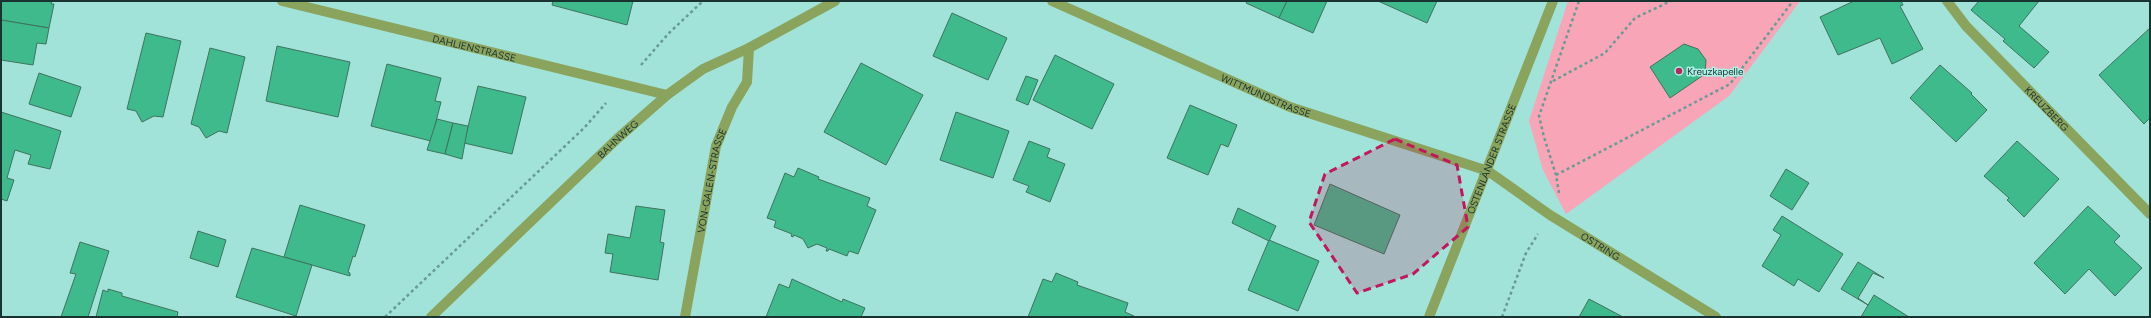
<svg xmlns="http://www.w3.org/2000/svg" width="2151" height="318" viewBox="0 0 2151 318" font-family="Figtree,sans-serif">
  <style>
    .green { fill: #f9a5b8 }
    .building { fill: #3fba8d; stroke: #3f735d }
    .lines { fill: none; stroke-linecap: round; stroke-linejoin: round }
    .path { stroke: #699b94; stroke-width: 2.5; stroke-dasharray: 3 3; stroke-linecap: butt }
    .minor { stroke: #8aa35d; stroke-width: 10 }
    .marked { fill: #c2185b; fill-opacity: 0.2; stroke: #c2185b; stroke-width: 3; stroke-dasharray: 8 5; stroke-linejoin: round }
    .poi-dot { fill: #b6285b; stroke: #aeefe6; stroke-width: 1.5 }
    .labels { text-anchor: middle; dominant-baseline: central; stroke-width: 3; stroke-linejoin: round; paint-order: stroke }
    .street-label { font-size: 10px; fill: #193430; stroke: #aeefe6 }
    .poi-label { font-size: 10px; fill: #193430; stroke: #aeefe6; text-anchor: start }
  </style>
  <rect width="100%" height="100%" fill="#a1e2d9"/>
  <!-- green -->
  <polygon class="green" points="1568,1 1800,1 1729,96 1566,214 1543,170 1529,121"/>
  <!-- building -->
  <g class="building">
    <polygon points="1,1 52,1 51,4 54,4 49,28 1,20"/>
    <polygon points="553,1 633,1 627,25 552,5"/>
    <polygon points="1247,1 1287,1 1279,18 1246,3"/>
    <polygon points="1287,1 1327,1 1313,33 1279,18"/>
    <polygon points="1378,1 1437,1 1427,23"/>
    <polygon points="1854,1 1901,1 1903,5 1900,6 1923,49 1892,64 1880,38 1838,55 1820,17"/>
    <polygon points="1979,1 2039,1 2019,26 2049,52 2034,68 2003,41 2005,39 1971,10"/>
    <polygon points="952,13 1007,38 988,80 933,56"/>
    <polygon points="1,20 49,28 46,44 37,43 33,65 1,60"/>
    <polygon points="2150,28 2150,118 2144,124 2099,75"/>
    <polygon points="146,33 181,41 163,117 154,116 142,122 136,111 127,109"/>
    <polygon points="1684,44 1698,49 1706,60 1705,74 1670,98 1650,67"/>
    <polygon points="277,46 350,62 338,117 266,101"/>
    <polygon points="210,48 245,57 227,133 219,131 206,138 199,127 191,124"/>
    <polygon points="1055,55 1114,84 1092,129 1033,100"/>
    <polygon points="861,63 923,95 886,165 824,132"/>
    <polygon points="387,64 441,78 435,101 441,102 431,141 371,126"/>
    <polygon points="1940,65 1972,93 1971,94 1987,110 1956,142 1910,98"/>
    <polygon points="39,73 81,87 71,117 29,104"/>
    <polygon points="1026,76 1038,80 1028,105 1016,100"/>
    <polygon points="478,86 526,97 512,154 464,143"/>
    <polygon points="1190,105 1237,125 1228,147 1221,144 1208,175 1167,158"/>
    <polygon points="1,112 61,131 50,169 28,164 31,155 15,150 7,178 14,180 7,201 1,199"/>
    <polygon points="956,112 1009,131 993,178 940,160"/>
    <polygon points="437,119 453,123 445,154 427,150"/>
    <polygon points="453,123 468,126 462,159 445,154"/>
    <polygon points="1029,141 1050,149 1047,157 1065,164 1050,202 1026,192 1029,186 1013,180"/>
    <polygon points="2017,141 2059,179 2024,217 2007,200 2009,198 1984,176"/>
    <polygon points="798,168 819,177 818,179 870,198 867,206 876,210 858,254 849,251 847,256 829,249 828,251 826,251 827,248 817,244 808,248 803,239 794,235 793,237 791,236 792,234 774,227 776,221 767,218 785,173 794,177"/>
    <polygon points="1786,169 1809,183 1792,210 1770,196"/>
    <polygon points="1330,184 1400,215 1384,254 1314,225"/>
    <polygon points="300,205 365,225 355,257 353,256 348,272 350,273 350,276 284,257"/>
    <polygon points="636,206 665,210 660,242 664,243 658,280 610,272 613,254 605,253 608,234 630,238"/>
    <polygon points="2088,206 2120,236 2114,242 2142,268 2115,296 2089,269 2065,294 2034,263"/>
    <polygon points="1238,208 1276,226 1269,241 1232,223"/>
    <polygon points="1782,216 1843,254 1819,292 1798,279 1794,286 1762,266 1781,235 1773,230"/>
    <polygon points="198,231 226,240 218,267 190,258"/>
    <polygon points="1269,240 1319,261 1298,311 1248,290"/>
    <polygon points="80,242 109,251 88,317 61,317 76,274 70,273"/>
    <polygon points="252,248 312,265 296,316 236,297"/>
    <polygon points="1858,262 1884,278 1873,273 1858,298 1868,305 1841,289"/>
    <polygon points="1056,273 1078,282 1077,285 1128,303 1125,312 1134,316 1133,317 1028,317 1043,279 1052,282"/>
    <polygon points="792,279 842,302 843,299 865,308 861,317 766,317 779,284 789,288"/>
    <polygon points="108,289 122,293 122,296 178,312 177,317 96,317 103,290 108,292"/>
    <polygon points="1874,295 1909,317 1861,317"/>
    <polygon points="1589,299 1623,317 1579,317"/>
  </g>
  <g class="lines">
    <!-- path -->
    <g class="path">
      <polyline points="641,65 669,33 703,1"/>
      <polyline points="1553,81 1605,53 1635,18 1671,1"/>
      <polyline points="1556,175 1730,84 1793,1"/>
      <polyline points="1559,193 1556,175 1544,137 1539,116 1579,1"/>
      <polyline points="385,317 584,128 606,103"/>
      <polyline points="1502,317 1526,253 1538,234"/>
    </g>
    <!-- minor -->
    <g class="minor">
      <path id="s1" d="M282,1l385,94"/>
      <path id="s2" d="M1052,1l238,106 198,64 62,44 166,102"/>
      <path id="s3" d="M1947,1l19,25 184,188"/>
      <path id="s4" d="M431,317l187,-179 49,-43 36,-26 46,-21 86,-47"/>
      <path id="s5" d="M685,317l31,-171 16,-39 15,-25 2,-34"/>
      <path id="s6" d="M1429,317l124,-316"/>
    </g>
  </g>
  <!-- marked area -->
  <path class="marked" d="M1395,139l62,26 11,62 -55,47 -56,19 -48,-71 16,-48z"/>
  <!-- markers -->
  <circle class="poi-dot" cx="1679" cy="71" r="4"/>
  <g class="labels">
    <!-- street labels -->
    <g class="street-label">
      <text stroke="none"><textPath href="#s1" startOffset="198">DAHLIENSTRASSE</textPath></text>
      <text stroke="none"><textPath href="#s2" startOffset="234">WITTMUNDSTRASSE</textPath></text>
      <text stroke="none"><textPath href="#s3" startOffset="147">KREUZBERG</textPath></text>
      <text stroke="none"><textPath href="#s4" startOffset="258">BAHNWEG</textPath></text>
      <text stroke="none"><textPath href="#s6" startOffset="170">OSTENLÄNDER STRASSE</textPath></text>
      <text stroke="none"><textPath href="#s5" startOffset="139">VON-GALEN-STRASSE</textPath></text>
      <text stroke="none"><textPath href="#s2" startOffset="604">OSTRING</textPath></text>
    </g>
    <!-- poi labels -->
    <g class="poi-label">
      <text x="1687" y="71">Kreuzkapelle</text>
    </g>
  </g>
  <!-- border -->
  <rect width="2151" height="318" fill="none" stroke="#193430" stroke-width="4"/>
</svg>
